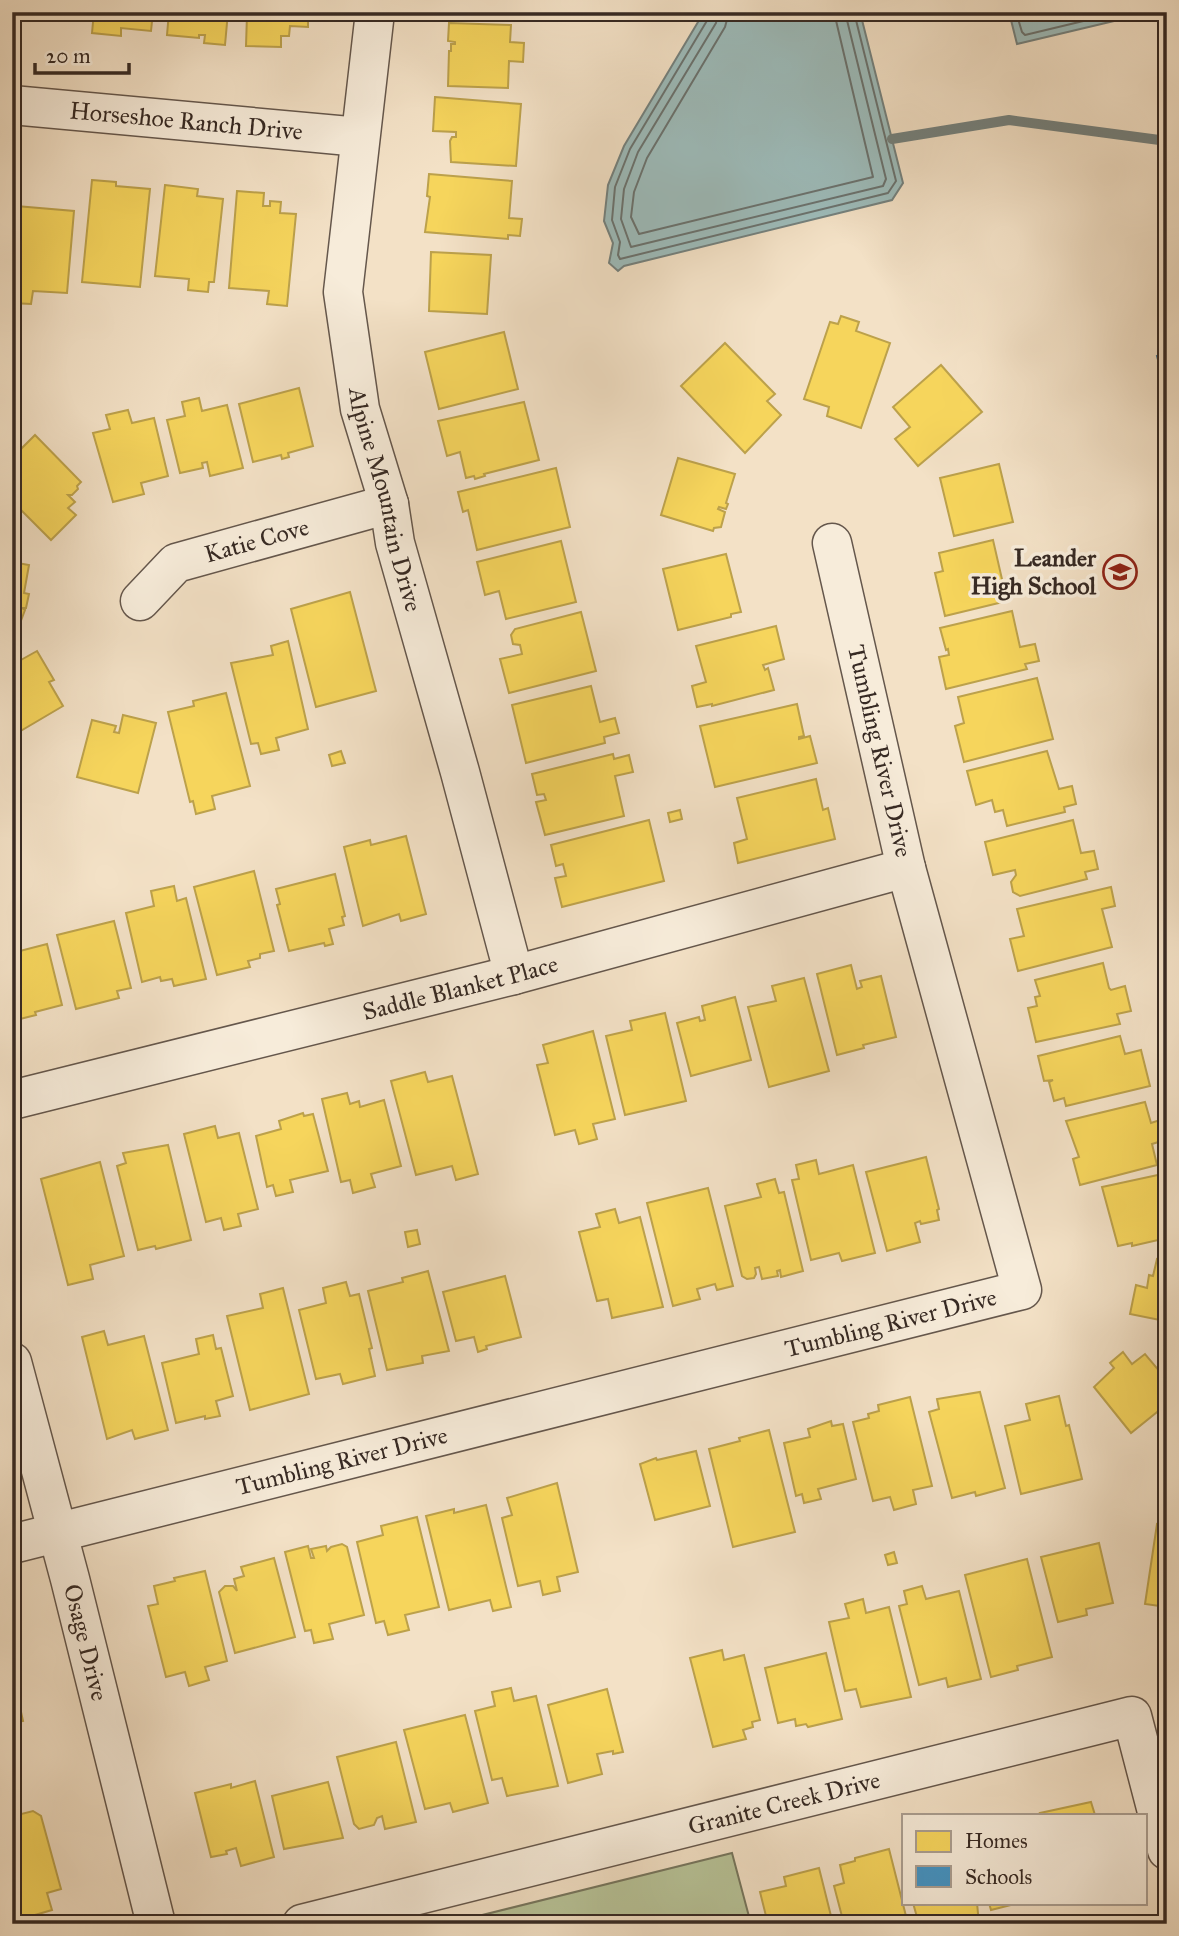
<svg xmlns="http://www.w3.org/2000/svg" width="1179" height="1936" viewBox="0 0 1179 1936" font-family="'IM FELL Great Primer',serif">
  <style>
    .green { fill: #b7c398; stroke: #76765e; stroke-width: 2 }
    .water { fill: #9dbcbb; stroke: #74817e; stroke-width: 2 }
    .homes { fill: #f6d55c; stroke: #bca14b; stroke-width: 2 }
    .schools { fill: #4393c3; stroke: #3f7393; stroke-width: 2 }
    .lines { fill: none; stroke-linecap: round; stroke-linejoin: round }
    .shore { stroke: #6a726f; stroke-width: 2 }
    .stream { stroke: #74817e; stroke-width: 10 }
    .minor-casing { stroke: #65574c; stroke-width: 41 }
    .minor { stroke: #f7ecda; stroke-width: 38 }
    .labels { text-anchor: middle; dominant-baseline: central; stroke-width: 7; stroke-linejoin: round; paint-order: stroke }
    .street-label { font-size: 24px; fill: #362923; stroke: #f7ecda }
    .poi-label { font-size: 24px; font-weight: bold; fill: #362923; stroke: #f7ecda; text-anchor: end }
  </style>
  <rect width="100%" height="100%" fill="#f3e1c6"/>
  <filter id="stains"><feTurbulence type="fractalNoise" baseFrequency=".00286" numOctaves="4"/><feColorMatrix values="0 0 0 0 .2 0 0 0 0 .09 0 0 0 0 .02 0 0 0 .5 -.17"/></filter>
  <radialGradient id="worn" r=".72"><stop offset=".6" stop-color="#630" stop-opacity="0"/><stop offset="1" stop-color="#630" stop-opacity=".3"/></radialGradient>
  <!-- green -->
  <polygon class="green" points="732,1853 751,1924 446,1924"/>
  <!-- water -->
  <g class="water">
    <polygon points="704,12 860,12 903,183 892,200 624,266 618,271 609,263 613,243 604,221 608,185 624,146"/>
    <polygon points="1009,12 1152,12 1017,44"/>
  </g>
  <!-- homes -->
  <g class="homes">
    <polygon points="94,12 153,12 151,31 121,28 121,36 92,33"/>
    <polygon points="169,12 228,12 225,45 204,43 205,35 199,35 199,38 167,35"/>
    <polygon points="250,12 308,12 308,27 290,26 289,36 281,36 281,47 246,46 247,15 250,14"/>
    <polygon points="449,23 511,25 510,42 524,43 523,62 509,61 508,88 448,86 449,51 451,51 451,44 455,44 455,42 448,41"/>
    <polygon points="435,97 521,104 516,166 451,162 450,141 452,137 456,137 456,132 433,131"/>
    <polygon points="429,174 512,181 509,218 522,219 520,236 508,235 508,239 425,232 430,197 427,196"/>
    <polygon points="92,180 116,182 116,186 150,189 140,287 82,282"/>
    <polygon points="165,185 198,189 197,196 223,199 214,282 209,282 208,292 188,290 189,279 155,276"/>
    <polygon points="237,191 264,193 263,206 270,206 270,201 281,202 280,213 296,214 287,306 267,304 269,291 229,288"/>
    <polygon points="16,206 74,211 67,293 33,291 31,304 12,303 12,248"/>
    <polygon points="431,252 491,255 487,314 429,311"/>
    <polygon points="841,316 859,322 856,331 890,343 861,428 827,416 829,407 804,399 830,322 838,324"/>
    <polygon points="504,332 518,389 439,409 425,352"/>
    <polygon points="725,343 775,394 767,401 781,415 745,453 681,386"/>
    <polygon points="941,365 982,412 918,466 895,439 910,427 893,407"/>
    <polygon points="299,388 313,446 288,453 289,457 282,459 281,455 253,462 239,404"/>
    <polygon points="199,398 202,411 227,405 243,468 210,476 207,462 202,463 203,468 180,473 167,420 185,416 182,402"/>
    <polygon points="524,402 539,460 484,474 485,476 475,479 474,476 466,478 460,452 447,456 438,421"/>
    <polygon points="128,410 132,423 154,418 168,476 141,483 144,494 113,502 93,433 110,429 106,415"/>
    <polygon points="35,435 81,482 77,486 78,489 72,495 68,495 75,502 68,508 76,515 51,540 12,501 12,458"/>
    <polygon points="678,458 735,474 726,503 728,504 726,509 719,507 718,509 725,512 721,527 714,528 713,531 661,515"/>
    <polygon points="999,464 1013,522 954,536 940,478"/>
    <polygon points="556,468 570,527 477,550 468,510 463,512 458,492"/>
    <polygon points="993,540 1007,601 945,616 935,573 943,571 939,553"/>
    <polygon points="561,541 576,602 506,619 499,591 485,595 477,562"/>
    <polygon points="726,554 741,612 731,614 731,617 678,630 663,569"/>
    <polygon points="12,562 29,565 24,593 29,594 26,608 22,608 25,610 19,626 12,625"/>
    <polygon points="350,592 376,691 316,707 291,609"/>
    <polygon points="1012,611 1020,647 1035,644 1039,661 1025,664 1027,669 946,689 939,657 949,655 948,649 946,650 940,628"/>
    <polygon points="581,612 596,671 509,693 500,659 522,654 520,645 513,644 511,635 515,629"/>
    <polygon points="776,626 784,659 763,665 765,670 768,668 774,690 712,706 712,704 697,707 692,686 706,682 696,646"/>
    <polygon points="288,641 308,729 276,738 279,750 261,754 258,743 251,744 231,663 273,655 271,646"/>
    <polygon points="37,651 54,680 49,682 63,706 12,736 12,665"/>
    <polygon points="1037,678 1053,739 964,762 955,726 964,723 958,697"/>
    <polygon points="591,686 600,722 615,718 619,733 604,737 605,743 526,763 512,705"/>
    <polygon points="226,693 250,786 212,796 215,809 196,814 193,801 190,802 168,712 194,706 193,701"/>
    <polygon points="797,704 804,736 799,737 799,739 810,736 817,763 715,787 700,726"/>
    <polygon points="123,715 156,723 138,793 77,777 92,720 116,726 114,732 119,733"/>
    <polygon points="341,751 345,763 332,766 329,755"/>
    <polygon points="1047,751 1059,789 1072,786 1076,804 1064,807 1065,812 1007,826 1003,810 995,812 992,800 976,805 967,771"/>
    <polygon points="613,754 614,759 629,755 633,772 615,776 624,816 545,835 536,802 546,800 544,794 537,795 532,774"/>
    <polygon points="816,779 823,810 828,808 835,839 738,863 734,843 747,839 737,798"/>
    <polygon points="680,810 682,819 670,822 668,813"/>
    <polygon points="649,820 664,881 562,907 555,878 566,876 563,864 556,866 551,845"/>
    <polygon points="1073,820 1081,853 1094,851 1098,869 1085,872 1087,879 1020,896 1013,892 1011,882 1016,875 1015,870 993,875 985,842"/>
    <polygon points="406,836 426,914 401,921 399,914 363,926 344,847 370,840 371,845"/>
    <polygon points="254,871 274,951 260,954 260,958 248,961 250,967 217,975 194,887"/>
    <polygon points="335,874 345,916 342,917 344,925 329,929 333,944 325,946 324,943 289,951 277,905 280,904 276,889"/>
    <polygon points="174,886 177,901 186,898 206,979 174,986 172,979 161,981 160,977 142,982 126,913 154,906 151,891"/>
    <polygon points="1111,887 1115,906 1102,909 1112,947 1018,971 1010,939 1024,936 1017,909"/>
    <polygon points="114,921 131,988 117,991 119,998 76,1009 57,935"/>
    <polygon points="47,944 62,1005 35,1012 36,1015 20,1019 17,1003 12,1004 12,953"/>
    <polygon points="1103,963 1109,988 1111,990 1125,986 1131,1011 1117,1014 1120,1024 1036,1042 1028,1008 1037,1006 1035,997 1040,996 1035,980"/>
    <polygon points="851,965 857,989 862,987 860,981 881,976 896,1037 863,1045 864,1048 837,1055 817,974"/>
    <polygon points="804,978 829,1071 769,1087 748,1007 776,1001 772,986"/>
    <polygon points="735,997 751,1060 691,1076 677,1023 699,1017 700,1021 705,1020 702,1006"/>
    <polygon points="665,1013 686,1101 625,1115 606,1036 632,1030 630,1021"/>
    <polygon points="593,1031 615,1119 593,1124 597,1139 579,1144 575,1130 555,1135 537,1065 548,1063 543,1045"/>
    <polygon points="1120,1036 1125,1054 1141,1050 1150,1086 1066,1106 1064,1098 1054,1101 1049,1082 1053,1080 1044,1081 1038,1056"/>
    <polygon points="425,1072 428,1082 452,1076 478,1174 456,1180 452,1166 416,1175 391,1081"/>
    <polygon points="347,1093 350,1104 359,1101 360,1107 384,1100 401,1166 371,1174 375,1187 353,1193 350,1180 341,1182 322,1099"/>
    <polygon points="1145,1102 1151,1123 1160,1120 1165,1140 1152,1144 1157,1165 1080,1185 1073,1159 1079,1157 1066,1121"/>
    <polygon points="303,1113 304,1116 313,1114 328,1171 290,1180 293,1192 276,1196 273,1185 267,1187 256,1136 281,1129 279,1121"/>
    <polygon points="215,1126 218,1138 239,1133 258,1209 238,1214 241,1226 224,1230 221,1218 206,1222 184,1134"/>
    <polygon points="168,1145 191,1240 156,1249 155,1246 138,1250 117,1166 126,1163 123,1153"/>
    <polygon points="926,1157 939,1209 937,1210 939,1220 921,1224 920,1221 915,1223 920,1242 887,1251 866,1172"/>
    <polygon points="816,1160 819,1174 853,1165 875,1253 842,1261 839,1253 811,1260 792,1180 799,1179 796,1165"/>
    <polygon points="100,1162 124,1256 90,1265 93,1279 68,1285 41,1179"/>
    <polygon points="1167,1173 1167,1238 1132,1246 1132,1243 1118,1246 1102,1187"/>
    <polygon points="775,1179 779,1193 784,1192 803,1271 781,1277 780,1270 777,1271 778,1276 762,1279 759,1267 755,1268 756,1274 754,1278 747,1279 742,1276 725,1206 761,1197 757,1184"/>
    <polygon points="708,1188 733,1286 717,1290 715,1284 697,1289 700,1299 673,1306 647,1203"/>
    <polygon points="615,1209 619,1223 640,1217 663,1307 612,1318 608,1299 597,1301 579,1232 600,1227 596,1214"/>
    <polygon points="417,1230 420,1244 408,1247 405,1232"/>
    <polygon points="1157,1259 1167,1261 1167,1325 1159,1323 1160,1320 1130,1314 1136,1285 1147,1288 1149,1275 1153,1276"/>
    <polygon points="428,1271 449,1351 422,1356 423,1363 387,1370 368,1291 403,1282 402,1278"/>
    <polygon points="505,1276 521,1337 486,1346 487,1349 478,1352 474,1337 456,1341 443,1292"/>
    <polygon points="346,1282 350,1296 359,1294 372,1348 369,1349 375,1376 343,1384 340,1374 316,1379 299,1310 326,1303 323,1288"/>
    <polygon points="283,1288 309,1394 250,1410 227,1316 263,1308 260,1294"/>
    <polygon points="104,1331 108,1345 144,1336 168,1430 135,1439 132,1430 107,1439 82,1337"/>
    <polygon points="213,1335 216,1349 221,1348 233,1396 216,1401 220,1416 205,1419 205,1416 176,1423 162,1363 199,1354 196,1339"/>
    <polygon points="1123,1352 1132,1364 1145,1354 1167,1380 1167,1404 1131,1433 1094,1387 1114,1368 1110,1363"/>
    <polygon points="980,1392 1005,1488 976,1496 975,1492 952,1498 929,1412 939,1409 937,1399"/>
    <polygon points="1059,1396 1066,1426 1069,1425 1082,1479 1021,1494 1005,1426 1030,1420 1026,1404"/>
    <polygon points="910,1397 932,1486 913,1490 916,1504 894,1510 890,1497 873,1501 853,1422 869,1418 868,1414 879,1411 878,1405"/>
    <polygon points="831,1421 832,1426 843,1424 856,1479 818,1489 821,1499 804,1503 802,1494 796,1496 784,1443 810,1437 808,1429"/>
    <polygon points="769,1430 795,1532 733,1547 709,1449 740,1441 739,1438"/>
    <polygon points="696,1451 710,1506 655,1520 640,1464 656,1458 657,1460"/>
    <polygon points="557,1483 578,1572 557,1577 560,1591 543,1595 540,1581 518,1586 502,1518 512,1515 507,1498"/>
    <polygon points="486,1505 511,1607 493,1611 490,1600 449,1610 426,1516 454,1509 454,1513"/>
    <polygon points="417,1517 439,1607 405,1615 409,1630 388,1635 384,1621 376,1623 357,1542 383,1535 381,1526"/>
    <polygon points="1157,1524 1167,1526 1167,1607 1145,1604"/>
    <polygon points="1099,1543 1113,1603 1086,1609 1087,1615 1058,1622 1041,1557"/>
    <polygon points="342,1544 347,1547 364,1615 329,1624 333,1639 314,1643 311,1630 305,1631 285,1552 308,1546 311,1558 314,1558 311,1549 326,1546 327,1551 331,1547"/>
    <polygon points="894,1552 897,1563 888,1565 885,1555"/>
    <polygon points="274,1558 295,1637 235,1653 219,1592 225,1586 233,1586 237,1591 234,1579 244,1576 241,1567"/>
    <polygon points="1027,1559 1052,1657 1017,1666 1018,1670 991,1677 965,1575"/>
    <polygon points="205,1571 227,1661 205,1667 209,1680 189,1686 185,1672 166,1677 148,1606 158,1604 154,1586 175,1581 174,1578"/>
    <polygon points="922,1586 926,1599 959,1591 981,1679 948,1687 946,1678 919,1685 899,1606 907,1604 904,1591"/>
    <polygon points="863,1599 866,1613 889,1607 911,1697 861,1707 856,1689 845,1691 829,1622 849,1618 845,1604"/>
    <polygon points="722,1650 724,1660 744,1655 760,1720 752,1722 753,1727 743,1730 746,1739 713,1747 690,1658"/>
    <polygon points="826,1653 842,1719 808,1727 806,1724 796,1726 795,1719 778,1723 765,1668"/>
    <polygon points="12,1671 23,1721 12,1723"/>
    <polygon points="511,1688 514,1701 536,1696 558,1786 507,1796 502,1778 492,1780 475,1711 495,1706 492,1692"/>
    <polygon points="607,1689 623,1752 613,1754 613,1751 597,1754 602,1774 568,1783 548,1705"/>
    <polygon points="465,1715 488,1803 453,1812 450,1803 425,1809 404,1730"/>
    <polygon points="396,1742 416,1822 385,1829 382,1816 377,1818 374,1825 359,1829 354,1824 337,1757"/>
    <polygon points="255,1781 274,1857 241,1866 236,1848 226,1851 227,1854 211,1857 195,1793 231,1784 231,1788"/>
    <polygon points="328,1782 343,1838 284,1849 272,1796"/>
    <polygon points="1091,1802 1095,1815 1041,1815 1040,1813"/>
    <polygon points="33,1811 41,1816 61,1889 47,1893 52,1910 35,1915 36,1919 12,1924 12,1821 18,1820 21,1814"/>
    <polygon points="889,1849 908,1924 844,1924 834,1886 844,1883 840,1865 855,1861 855,1858"/>
    <polygon points="819,1868 833,1924 768,1924 760,1892 786,1886 784,1877"/>
    <polygon points="913,1903 977,1903 979,1924 958,1924 956,1918 932,1924 919,1924"/>
    <polygon points="989,1903 1015,1903 1015,1904 991,1910"/>
  </g>
  <!-- schools -->
  <polygon class="schools" points="1167,353 1167,394 1157,356"/>
  <g class="lines">
    <!-- shore -->
    <g class="shore">
      <polyline points="709,12 708,19 630,149 615,187 612,220 620,242 618,255 620,259 888,193 896,181 854,12"/>
      <polyline points="718,12 716,23 638,152 624,189 621,219 631,247 883,186 886,179 845,12"/>
      <polyline points="729,12 725,27 647,158 634,192 631,217 639,234 873,177 834,12"/>
      <polyline points="1016,12 1022,32 1025,35 1121,12"/>
    </g>
    <!-- stream -->
    <polyline class="stream" points="892,139 1009,120 1167,141"/>
    <!-- minor casing -->
    <g class="minor-casing">
      <g id="minor">
        <path id="s1" d="M375,12l-32,280 17,117 29,95 6,39 65,229 54,203"/>
        <path id="s2" d="M12,105l348,32"/>
        <path id="s3" d="M140,601l36,-38 213,-59"/>
        <path id="s4" d="M12,1100l502,-125 392,-107"/>
        <path id="s5" d="M12,1362l58,217 86,345"/>
        <path id="s6" d="M12,1544l1010,-254 -116,-422 -74,-325"/>
        <path id="s7" d="M302,1924l830,-208 35,134"/>
      </g>
    </g>
    <!-- minor -->
    <use href="#minor" class="minor"/>
  </g>
  <!-- icons -->
  <defs>
    <g id="school-ring" transform="scale(1.75)"><circle r="9.5" fill="#f7ecda" stroke="#8f2418" stroke-width="1.5"/><path d="M0-5L7-2L0 1L-7-2ZM-4 1L0 2.5L4 1V4Q0 6-4 4Z" fill="#8f2418"/></g>
  </defs>
  <g fill-rule="evenodd">
    <use href="#school-ring" x="1120" y="572"/>
  </g>
  <g class="labels">
    <!-- street labels -->
    <g class="street-label">
      <text stroke="none"><textPath href="#s2" startOffset="175">Horseshoe Ranch Drive</textPath></text>
      <text stroke="none"><textPath href="#s1" startOffset="494">Alpine Mountain Drive</textPath></text>
      <text stroke="none"><textPath href="#s3" startOffset="136">Katie Cove</textPath></text>
      <text transform="translate(880 751) rotate(77)">Tumbling River Drive</text>
      <text stroke="none"><textPath href="#s4" startOffset="462">Saddle Blanket Place</textPath></text>
      <text stroke="none"><textPath href="#s6" startOffset="906">Tumbling River Drive</textPath></text>
      <text stroke="none"><textPath href="#s6" startOffset="340">Tumbling River Drive</textPath></text>
      <text stroke="none"><textPath href="#s5" startOffset="290">Osage Drive</textPath></text>
      <text stroke="none"><textPath href="#s7" startOffset="497">Granite Creek Drive</textPath></text>
    </g>
    <!-- poi labels -->
    <g class="poi-label">
      <text x="1096" y="558">Leander<tspan x="1096" dy="28">High School</tspan></text>
    </g>
  </g>
  <!-- margin -->
  <rect width="1179" height="1936" fill="none" stroke="#f3e1c6" stroke-width="42"/>
  <rect x="14" y="14" width="1151" height="1908" fill="none" stroke="#362923" stroke-width="3.5"/>
  <rect x="21" y="21" width="1137" height="1894" fill="none" stroke="#362923" stroke-width="2"/>
  <!-- legend -->
  <rect x="902" y="1814" width="245" height="91" fill="#f7ecda" stroke="#aa9e91" stroke-width="2"/>
  <rect x="916" y="1831" width="35" height="21" fill="#f6d55c" stroke="#aa9e91" stroke-width="2"/>
  <text x="965" y="1848" font-size="21" fill="#362923">Homes</text>
  <rect x="916" y="1866" width="35" height="21" fill="#4393c3" stroke="#aa9e91" stroke-width="2"/>
  <text x="965" y="1884" font-size="21" fill="#362923">Schools</text>
  <!-- scale -->
  <path d="M35 63v10h94v-10" fill="none" stroke="#362923" stroke-width="3.5"/>
  <text x="46" y="63" font-size="21" fill="#362923" stroke="#f7ecda" stroke-width="5" paint-order="stroke">20 m</text>
  <rect width="100%" height="100%" filter="url(#stains)"/>
  <rect width="100%" height="100%" fill="url(#worn)"/>
</svg>
